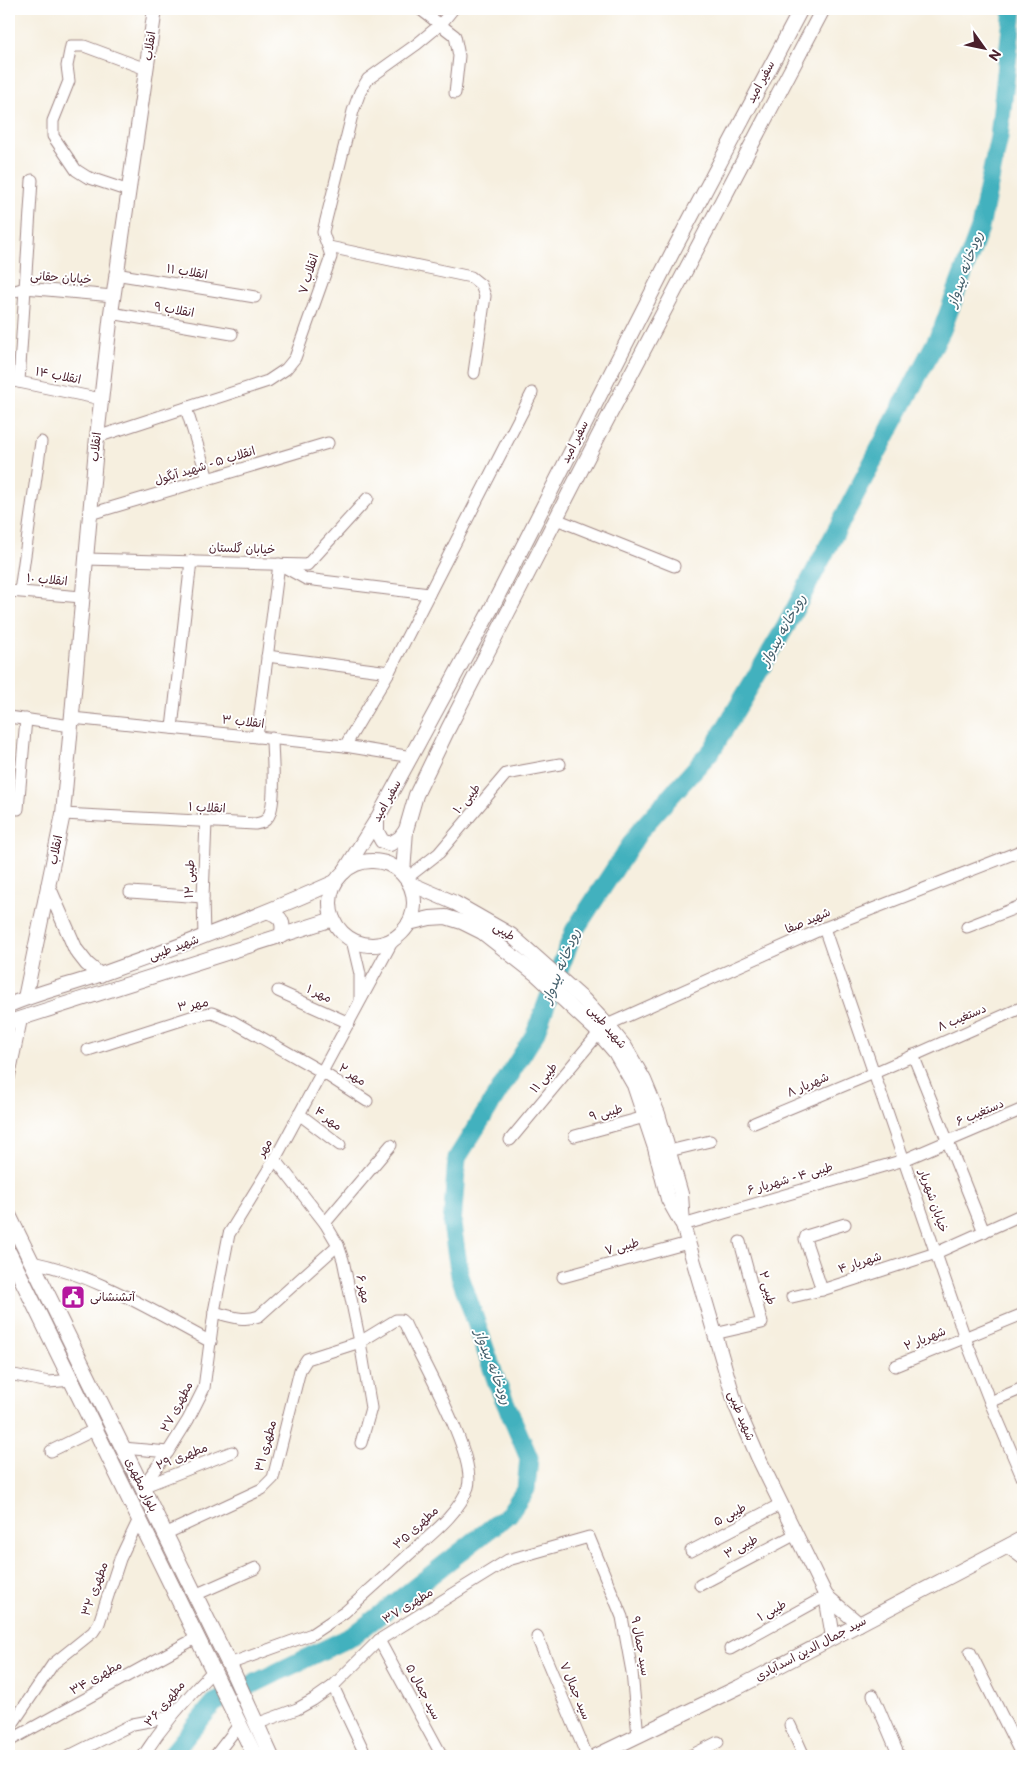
<svg xmlns="http://www.w3.org/2000/svg" width="1032" height="1765" viewBox="0 0 1032 1765" font-family="'Balsamiq Sans','Playpen Sans Arabic',sans-serif">
  <style>
    .lines { fill: none; stroke-linecap: round; stroke-linejoin: round }
    .river { stroke: #42b1be; stroke-width: 19 }
    .minor-casing { stroke: #a08785; stroke-width: 13 }
    .tertiary-casing { stroke: #a08785; stroke-width: 16 }
    .secondary-casing { stroke: #a08785; stroke-width: 17 }
    .minor { stroke: #fff; stroke-width: 11 }
    .tertiary { stroke: #fff; stroke-width: 14 }
    .secondary { stroke: #fff; stroke-width: 15 }
    .labels { text-anchor: middle; dominant-baseline: central; stroke-width: 4; stroke-linejoin: round; paint-order: stroke }
    .street-label { font-size: 12px; fill: #4a1f2b; stroke: #fff }
    .poi-label { font-size: 12px; fill: #4a1f2b; stroke: #fff; text-anchor: start }
    .water-label { font-size: 14px; font-style: italic; fill: #46616d; stroke: #fff }
  </style>
  <rect width="100%" height="100%" fill="#fff"/>
  <filter id="ink" filterUnits="userSpaceOnUse"><feTurbulence type="fractalNoise" baseFrequency=".02" numOctaves="2"/><feDisplacementMap in="SourceGraphic" scale="10" xChannelSelector="R" yChannelSelector="G"/><feConvolveMatrix kernelMatrix="1 2 1 2 8 2 1 2 1" color-interpolation-filters="sRGB"/></filter>
  <filter id="wash" filterUnits="userSpaceOnUse"><feTurbulence type="fractalNoise" baseFrequency=".0096" numOctaves="4" result="noise"/><feDisplacementMap in="SourceGraphic" scale="20" xChannelSelector="R" yChannelSelector="G"/><feGaussianBlur stdDeviation="1.12" result="paint"/><feColorMatrix in="noise" values="0 0 0 0 0 0 0 0 0 0 0 0 0 0 0 0 0 1.4 0 .05"/><feComposite in="paint" operator="in"/></filter>
  <g filter="url(#wash)">
    <rect width="100%" height="100%" fill="#f6efdf"/>
    <g class="lines">
      <!-- river -->
      <polyline class="river" points="170,1756 214,1703 354,1635 509,1514 526,1489 529,1458 497,1383 460,1276 452,1225 457,1158 535,1034 574,931 641,829 712,750 786,626 942,330 980,228 999,137 1013,9"/>
    </g>
  </g>
  <g filter="url(#ink)">
    <g class="lines">
      <!-- minor casing -->
      <g class="minor-casing">
        <g id="minor">
          <polyline points="420,9 455,36 459,56 455,93"/>
          <polyline points="129,191 87,177 76,170 53,136 53,121 69,81 67,66 71,46 84,46 146,69"/>
          <polyline points="329,247 471,277 481,285 485,296 474,373"/>
          <polyline points="115,274 255,297"/>
          <polyline points="9,293 25,288 113,296"/>
          <polyline points="111,313 232,334"/>
          <polyline points="9,380 101,399"/>
          <polyline points="19,382 32,180"/>
          <polyline points="186,408 208,479"/>
          <path d="M97,437l171,-56 18,-12 9,-11 36,-101c-2,-10 -6,-16 -8,-25l30,-121 7,-19 8,-13 49,-35 24,-20 12,-15"/>
          <polyline points="90,514 328,443"/>
          <polyline points="556,519 674,566"/>
          <polyline points="86,559 307,565 368,498"/>
          <polyline points="9,591 82,597"/>
          <polyline points="20,591 41,442"/>
          <polyline points="267,656 389,672"/>
          <polyline points="9,717 71,726"/>
          <polyline points="72,718 345,746 412,757"/>
          <polyline points="172,728 191,561"/>
          <polyline points="257,737 279,564 306,579 429,594"/>
          <polyline points="345,746 389,672 532,393"/>
          <polyline points="18,809 26,719"/>
          <path d="M63,814l192,10c6,-1 10,-2 13,-7 9,-13 4,-61 4,-79"/>
          <polyline points="407,878 439,853 506,774 560,764"/>
          <polyline points="130,892 203,897"/>
          <polyline points="967,927 1023,905"/>
          <polyline points="824,928 965,1338 990,1402 1023,1479"/>
          <polyline points="204,937 203,897 206,822"/>
          <polyline points="352,940 360,974 360,999"/>
          <polyline points="278,991 349,1023"/>
          <polyline points="607,1025 824,928 1023,850"/>
          <polyline points="88,1050 194,1016 212,1013 232,1021 322,1072 367,1101"/>
          <polyline points="913,1055 984,1232"/>
          <polyline points="9,1078 22,1017"/>
          <polyline points="299,1114 340,1145"/>
          <polyline points="754,1123 874,1073 1023,1007"/>
          <polyline points="575,1136 645,1117"/>
          <polyline points="510,1140 599,1033"/>
          <polyline points="669,1151 710,1141"/>
          <polyline points="275,1159 325,1223 338,1245 343,1260 360,1342 371,1408 361,1443"/>
          <polyline points="325,1223 391,1145"/>
          <polyline points="683,1225 904,1160 1023,1109"/>
          <path d="M32,1262c64,13 122,50 179,80"/>
          <polyline points="563,1277 688,1243"/>
          <polyline points="822,1290 805,1239 806,1236 845,1224"/>
          <polyline points="792,1297 822,1290 936,1253 1023,1214"/>
          <path d="M214,1312c15,4 30,10 45,4l79,-71"/>
          <polyline points="714,1334 762,1323 740,1242"/>
          <polyline points="895,1366 1023,1314"/>
          <polyline points="9,1374 49,1382 72,1380"/>
          <polyline points="990,1402 1023,1388"/>
          <polyline points="123,1448 168,1452"/>
          <polyline points="51,1451 96,1429"/>
          <polyline points="142,1487 168,1452 188,1420 204,1388 214,1312 229,1234 275,1159 391,944 401,933"/>
          <polyline points="142,1487 232,1452"/>
          <path d="M165,1534l97,-45 11,-11 27,-108 7,-11 53,-17 36,-22h5l4,4c15,34 72,131 63,163 -9,28 -43,52 -63,71 -20,18 -40,36 -60,54l-33,22 -83,30"/>
          <polyline points="1007,1547 1023,1559"/>
          <polyline points="691,1551 781,1504"/>
          <polyline points="700,1585 796,1534"/>
          <polyline points="195,1595 256,1568"/>
          <polyline points="537,1637 587,1756"/>
          <polyline points="379,1640 442,1756"/>
          <polyline points="730,1649 826,1596"/>
          <polyline points="970,1652 1022,1756"/>
          <polyline points="333,1686 366,1756"/>
          <polyline points="873,1695 899,1756"/>
          <polyline points="256,1724 297,1709 313,1700 333,1686 379,1640 508,1560 589,1537 622,1617 632,1672 638,1736"/>
          <polyline points="790,1725 804,1756"/>
          <polyline points="9,1729 53,1664 93,1632 99,1623 120,1559 139,1519"/>
          <polyline points="9,1741 196,1638"/>
          <polyline points="69,1756 133,1724 171,1717"/>
          <path d="M143,1756c20,-31 43,-58 70,-85"/>
          <polyline points="215,1756 239,1725"/>
          <polyline points="690,1756 718,1742"/>
        </g>
      </g>
      <!-- tertiary casing -->
      <g class="tertiary-casing">
        <g id="tertiary">
          <polyline points="377,819 377,832 382,841 390,844 400,838 406,830"/>
          <circle cx="372" cy="903" r="42"/>
          <polyline points="344,872 377,819 490,611 671,255 801,9"/>
          <polyline points="403,874 406,830 416,795 448,729 600,433 823,9"/>
          <polyline points="411,884 455,903 511,935 584,1000 607,1025 625,1047 644,1080 658,1114 681,1194 683,1225 736,1406 758,1457 826,1596 833,1637"/>
          <polyline points="48,886 76,950 87,964 100,975"/>
          <path d="M269,912c12,4 16,11 12,24"/>
          <polyline points="409,923 430,918 446,917 462,922 482,932 537,975 596,1030 615,1052 634,1085 655,1148 668,1199 681,1222"/>
          <polyline points="25,998 63,814 97,437 111,313 155,9"/>
          <path d="M9,1005c30,-13 62,-20 93,-31 79,-28 157,-58 233,-92"/>
          <polyline points="9,1022 333,919"/>
          <polyline points="826,1596 859,1624"/>
          <polyline points="596,1756 739,1687 1023,1538"/>
        </g>
      </g>
      <!-- secondary casing -->
      <g class="secondary-casing">
        <g id="secondary">
          <polyline points="9,1216 232,1670 271,1756"/>
          <polyline points="9,1253 255,1756"/>
        </g>
      </g>
      <!-- minor -->
      <use href="#minor" class="minor"/>
      <!-- tertiary -->
      <use href="#tertiary" class="tertiary"/>
      <!-- secondary -->
      <use href="#secondary" class="secondary"/>
    </g>
  </g>
  <!-- icons -->
  <defs>
    <g id="civic-square" transform="scale(1.25)"><rect x="-9" y="-9" width="18" height="18" rx="4" fill="#b5179e" stroke="#fff"/><path d="M-.6-6.5H3V-4.5H.6V-3L4-1V1h2V6H-6V1h2V-1L-.6-3ZM-1.2 2.5V6h2.4V2.5Z" fill="#fff"/></g>
  </defs>
  <g fill-rule="evenodd">
    <use href="#civic-square" x="73" y="1297"/>
  </g>
  <g class="labels">
    <!-- street labels -->
    <g class="street-label">
      <text transform="translate(150 46) rotate(-82)">انقلاب</text>
      <text transform="translate(761 82) rotate(-62)">سفیر امید</text>
      <text transform="translate(187 272) rotate(9)">انقلاب ۱۱</text>
      <text transform="translate(309 274) rotate(-73)">انقلاب ۷</text>
      <text transform="translate(61 278) rotate(4)">خیابان حقانی</text>
      <text transform="translate(174 310) rotate(10)">انقلاب ۹</text>
      <text transform="translate(58 376) rotate(11)">انقلاب ۱۴</text>
      <text transform="translate(575 442) rotate(-63)">سفیر امید</text>
      <text transform="translate(96 447) rotate(-84)">انقلاب</text>
      <text transform="translate(205 466) rotate(-17)">انقلاب ۵ - شهید آبگول</text>
      <text transform="translate(242 549) rotate(2)">خیابان گلستان</text>
      <text transform="translate(47 580) rotate(5)">انقلاب ۱۰</text>
      <text transform="translate(243 722) rotate(6)">انقلاب ۳</text>
      <text transform="translate(467 799) rotate(-50)">طیبی ۱۰</text>
      <text transform="translate(387 801) rotate(-61)">سفیر امید</text>
      <text transform="translate(207 808) rotate(3)">انقلاب ۱</text>
      <text transform="translate(56 850) rotate(-79)">انقلاب</text>
      <text transform="translate(190 879) rotate(-88)">طیبی ۱۲</text>
      <text transform="translate(808 921) rotate(-23)">شهید صفا</text>
      <text transform="translate(504 932) rotate(34)">طیبی</text>
      <text transform="translate(174 948) rotate(-20)">شهید طیبی</text>
      <text transform="translate(319 994) rotate(25)">مهر ۱</text>
      <text transform="translate(193 1005) rotate(-10)">مهر ۳</text>
      <text transform="translate(962 1018) rotate(-23)">دستغیب ۸</text>
      <text transform="translate(607 1027) rotate(50)">شهید طیبی</text>
      <text transform="translate(352 1075) rotate(33)">مهر ۲</text>
      <text transform="translate(544 1078) rotate(-50)">طیبی ۱۱</text>
      <text transform="translate(808 1085) rotate(-23)">شهریار ۸</text>
      <text transform="translate(606 1113) rotate(-15)">طیبی ۹</text>
      <text transform="translate(980 1113) rotate(-23)">دستغیب ۶</text>
      <text transform="translate(328 1119) rotate(37)">مهر ۴</text>
      <text transform="translate(265 1148) rotate(-60)">مهر</text>
      <text transform="translate(790 1179) rotate(-16)">طیبی ۴ - شهریار ۶</text>
      <text transform="translate(933 1201) rotate(71)">خیابان شهریار</text>
      <text transform="translate(622 1247) rotate(-15)">طیبی ۷</text>
      <text transform="translate(860 1263) rotate(-18)">شهریار ۴</text>
      <text transform="translate(767 1288) rotate(75)">طیبی ۲</text>
      <text transform="translate(363 1289) rotate(78)">مهر ۶</text>
      <text transform="translate(925 1339) rotate(-22)">شهریار ۲</text>
      <text transform="translate(177 1407) rotate(-62)">مطهری ۲۷</text>
      <text transform="translate(741 1416) rotate(68)">شهید طیبی</text>
      <text transform="translate(266 1446) rotate(-75)">مطهری ۳۱</text>
      <text transform="translate(182 1457) rotate(-21)">مطهری ۲۹</text>
      <text transform="translate(141 1485) rotate(64)">بلوار مطهری</text>
      <text transform="translate(730 1515) rotate(-28)">طیبی ۵</text>
      <text transform="translate(416 1528) rotate(-43)">مطهری ۳۵</text>
      <text transform="translate(741 1547) rotate(-28)">طیبی ۳</text>
      <text transform="translate(95 1589) rotate(-70)">مطهری ۳۲</text>
      <text transform="translate(408 1606) rotate(-32)">مطهری ۳۷</text>
      <text transform="translate(772 1611) rotate(-29)">طیبی ۱</text>
      <text transform="translate(640 1646) rotate(80)">سید جمال ۹</text>
      <text transform="translate(811 1649) rotate(-28)">سید جمال الدین اسدآبادی</text>
      <text transform="translate(96 1678) rotate(-29)">مطهری ۳۴</text>
      <text transform="translate(575 1691) rotate(67)">سید جمال ۷</text>
      <text transform="translate(423 1692) rotate(62)">سید جمال ۵</text>
      <text transform="translate(165 1704) rotate(-50)">مطهری ۳۶</text>
    </g>
    <!-- poi labels -->
    <g class="poi-label">
      <text x="90" y="1297">آتشنشانی</text>
    </g>
    <!-- water labels -->
    <g class="water-label">
      <text transform="translate(965 269) rotate(-70)">رودخانه بیدواز</text>
      <text transform="translate(783 630) rotate(-61)">رودخانه بیدواز</text>
      <text transform="translate(561 966) rotate(-68)">رودخانه بیدواز</text>
      <text transform="translate(493 1367) rotate(69)">رودخانه بیدواز</text>
    </g>
  </g>
  <!-- margin -->
  <rect width="1032" height="1765" fill="none" stroke="#fff" stroke-width="30"/>
  <!-- north arrow -->
  <g transform="translate(984 48) rotate(123)" stroke="#ffffff" stroke-width="4" paint-order="stroke">
  <path d="M0-4L9 19L0 12L-9 19Z" fill="#4a1f2b"/>
  <text y="-8" font-size="14" font-weight="bold" text-anchor="middle" fill="#4a1f2b">N</text>
  </g>
</svg>
